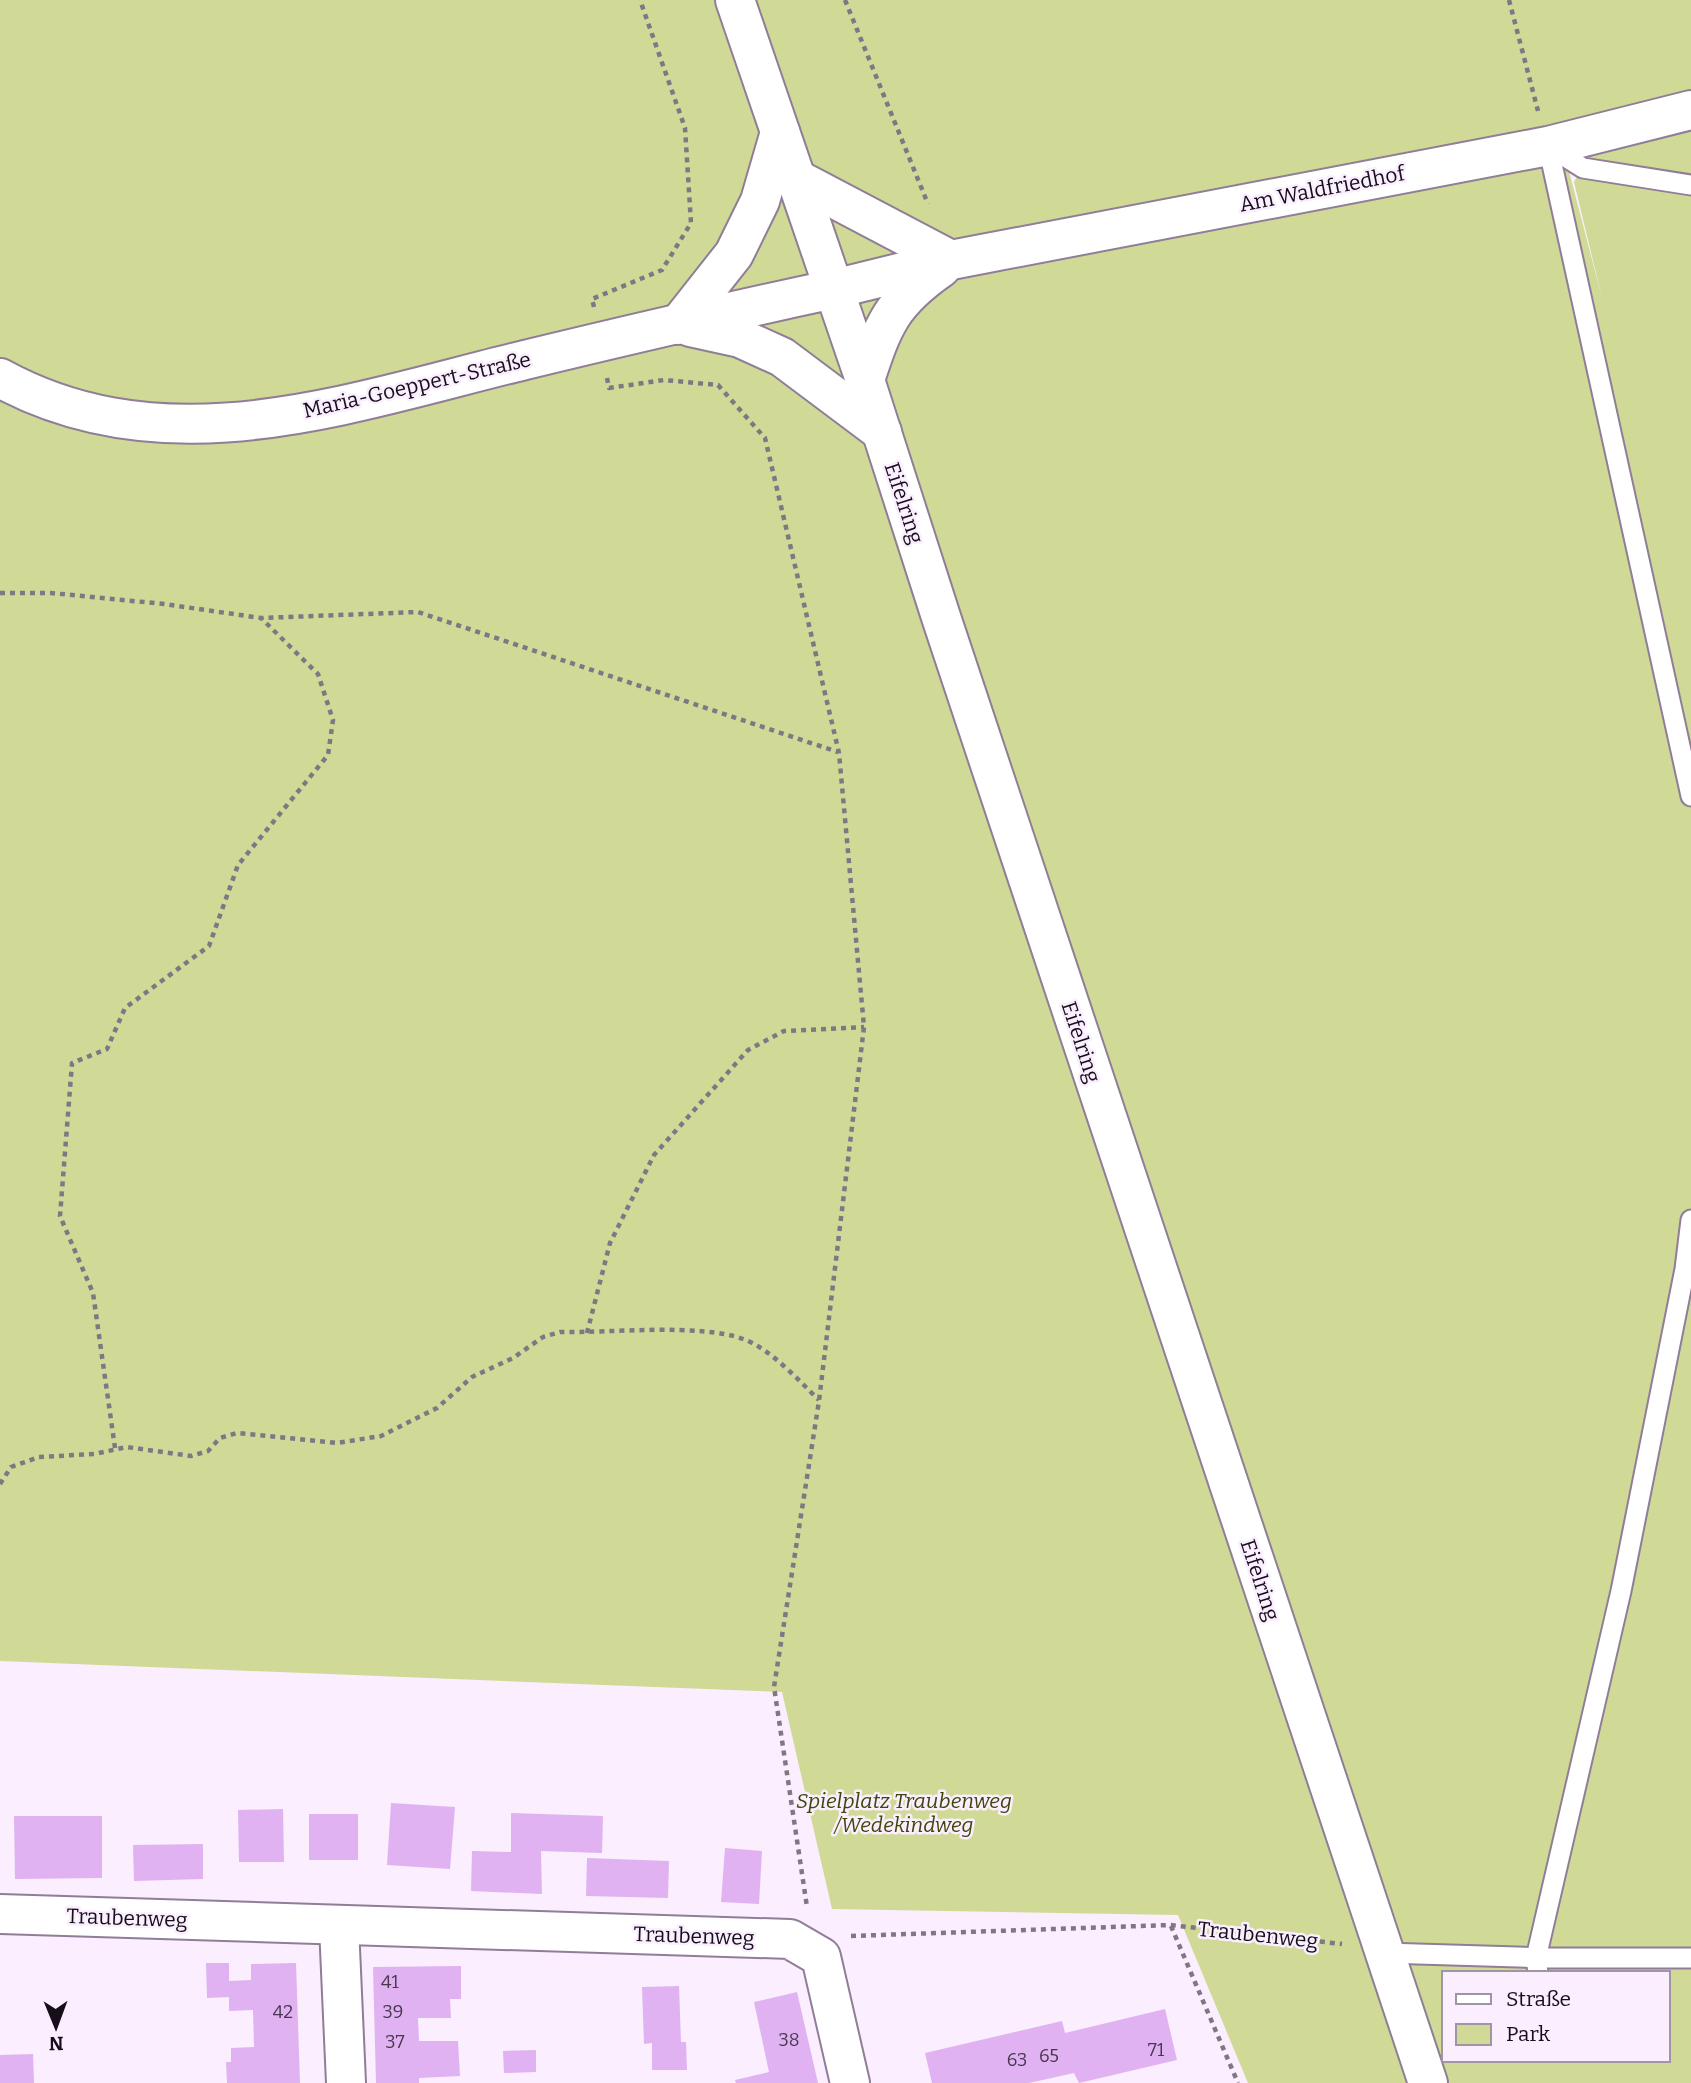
<svg xmlns="http://www.w3.org/2000/svg" width="1691" height="2083" viewBox="0 0 1691 2083" font-family="Bitter,serif">
  <style>
    .green { fill: #d0da96; fill-rule: evenodd }
    .building { fill: #e0b2f2 }
    .lines { fill: none; stroke-linecap: round; stroke-linejoin: round }
    .service-casing { stroke: #907d97; stroke-width: 23 }
    .minor-casing { stroke: #907d97; stroke-width: 42 }
    .tertiary-casing { stroke: #907d97; stroke-width: 42 }
    .secondary-casing { stroke: #907d97; stroke-width: 42 }
    .path { stroke: #807784; stroke-width: 4.5; stroke-dasharray: 5 5; stroke-linecap: butt }
    .service { stroke: #fff; stroke-width: 19 }
    .minor { stroke: #fff; stroke-width: 38 }
    .tertiary { stroke: #fff; stroke-width: 38 }
    .secondary { stroke: #fff; stroke-width: 38 }
    .labels { text-anchor: middle; dominant-baseline: central; stroke-width: 5; stroke-linejoin: round; paint-order: stroke }
    .number-label { font-size: 18px; fill: #48384f }
    .street-label { font-size: 21px; fill: #160f19; stroke: #faeeff }
    .park-label { font-size: 21px; font-style: italic; fill: #40460b; stroke: #faeeff }
  </style>
  <rect width="100%" height="100%" fill="#faeeff"/>
  <!-- green -->
  <path class="green" d="M0,0h1691v93l-134,32 45,173 -28,-116 16,-30 101,-25v1956h-443l-70,-168 -346,-6 -50,-217 -782,-31zM1444,1973h224v87h-224z"/>
  <!-- building -->
  <g class="building">
    <polygon points="391,1803 455,1807 450,1869 387,1865"/>
    <polygon points="283,1809 284,1862 239,1862 238,1810"/>
    <polygon points="511,1813 603,1816 602,1853 541,1851 542,1894 471,1891 472,1851 511,1852"/>
    <rect x="309" y="1814" width="49" height="46"/>
    <polygon points="14,1816 102,1816 102,1878 15,1879"/>
    <polygon points="203,1844 203,1879 134,1881 133,1845"/>
    <polygon points="725,1848 762,1851 759,1904 721,1902"/>
    <polygon points="587,1858 669,1861 668,1898 586,1896"/>
    <polygon points="206,1963 229,1963 229,1981 251,1980 251,1964 296,1963 300,2083 227,2083 226,2062 231,2062 231,2048 254,2047 253,2010 229,2011 229,1997 207,1998"/>
    <polygon points="461,1966 461,1999 450,1999 451,2018 418,2018 419,2041 458,2041 460,2076 419,2078 419,2083 376,2083 373,1967"/>
    <polygon points="679,1986 681,2042 686,2042 687,2070 652,2070 652,2043 644,2044 642,1987"/>
    <polygon points="797,1992 818,2083 736,2083 735,2080 769,2072 754,2002"/>
    <polygon points="1165,2009 1177,2060 1079,2083 1074,2073 1029,2083 932,2083 925,2053 1062,2021 1065,2033"/>
    <polygon points="536,2050 536,2072 504,2073 503,2051"/>
    <polygon points="33,2054 34,2083 0,2083 0,2055"/>
  </g>
  <g class="lines">
    <!-- service casing -->
    <g class="service-casing">
      <g id="service">
        <polyline points="1548,146 1691,796"/>
        <polyline points="1548,146 1583,168 1691,185"/>
        <polyline points="1384,1953 1548,1958 1691,1958"/>
        <polyline points="1538,1973 1536,1958 1621,1591 1685,1269 1691,1220"/>
      </g>
    </g>
    <!-- minor casing -->
    <g class="minor-casing">
      <g id="minor">
        <polyline points="797,179 951,260"/>
        <polyline points="834,289 951,260 1548,146 1691,110"/>
        <path d="M865,380c18,-56 27,-78 76,-112"/>
        <polyline points="0,1914 790,1939 821,1957 850,2083"/>
        <polyline points="339,1926 346,2083"/>
      </g>
    </g>
    <!-- tertiary casing -->
    <g class="tertiary-casing">
      <g id="tertiary">
        <polyline points="678,325 734,254 760,201 780,132"/>
        <polyline points="690,327 740,338 782,357 882,432"/>
        <path d="M0,378c168,92 352,24 525,-18 103,-25 206,-49 309,-71"/>
      </g>
    </g>
    <!-- secondary casing -->
    <g class="secondary-casing">
      <polyline id="secondary" points="735,0 865,380 941,617 1428,2083"/>
    </g>
    <!-- path -->
    <g class="path">
      <polyline points="845,0 928,204"/>
      <polyline points="1509,0 1538,111"/>
      <polyline points="594,307 592,299 662,270 691,223 685,128 640,0"/>
      <polyline points="607,378 609,388 664,380 718,385 765,438 839,753 864,1027 819,1401 774,1687 807,1907"/>
      <polyline points="0,593 51,593 164,604 261,618 418,612 838,752"/>
      <polyline points="587,1333 610,1243 654,1155 748,1050 784,1031 864,1027"/>
      <polyline points="115,1448 93,1293 60,1216 72,1063 107,1049 125,1008 209,946 238,865 328,755 333,720 318,674 261,618"/>
      <path d="M0,1484l11,-17 28,-10 55,-3 33,-7 64,9 17,-5 12,-13 17,-5 100,10 44,-7 56,-28 35,-31 41,-19 30,-21 17,-5c50,1 140,-9 183,7 28,10 55,41 76,61"/>
      <polyline points="1171,1926 1238,2083"/>
      <polyline points="851,1936 1170,1925 1342,1944"/>
    </g>
    <!-- service -->
    <use href="#service" class="service"/>
    <!-- minor -->
    <use href="#minor" class="minor"/>
    <!-- tertiary -->
    <use href="#tertiary" class="tertiary"/>
    <!-- secondary -->
    <use href="#secondary" class="secondary"/>
  </g>
  <g class="labels">
    <!-- number labels -->
    <g class="number-label">
      <text x="390" y="1982">41</text>
      <text x="283" y="2012">42</text>
      <text x="393" y="2012">39</text>
      <text x="789" y="2040">38</text>
      <text x="395" y="2042">37</text>
      <text x="1156" y="2050">71</text>
      <text x="1049" y="2056">65</text>
      <text x="1017" y="2060">63</text>
    </g>
    <!-- street labels -->
    <g class="street-label">
      <text transform="translate(1322 189) rotate(-11)">Am Waldfriedhof</text>
      <text transform="translate(417 385) rotate(-13)">Maria-Goeppert-Straße</text>
      <text transform="translate(904 503) rotate(72)">Eifelring</text>
      <text transform="translate(1081 1042) rotate(72)">Eifelring</text>
      <text transform="translate(1260 1580) rotate(72)">Eifelring</text>
      <text transform="translate(127 1918) rotate(2)">Traubenweg</text>
      <text transform="translate(1258 1935) rotate(6)">Traubenweg</text>
      <text transform="translate(694 1936) rotate(2)">Traubenweg</text>
    </g>
    <!-- park labels -->
    <g class="park-label">
      <text x="904" y="1801">Spielplatz Traubenweg<tspan x="904" dy="24">/Wedekindweg</tspan></text>
    </g>
  </g>
  <!-- legend -->
  <rect x="1442" y="1971" width="228" height="91" fill="#faeeff" stroke="#9f95a3" stroke-width="2"/>
  <rect x="1456" y="1994" width="35" height="10" fill="#ffffff" stroke="#9f95a3" stroke-width="2"/>
  <text x="1506" y="2006" font-size="21" fill="#160f19">Straße</text>
  <rect x="1456" y="2024" width="35" height="21" fill="#d0da96" stroke="#9f95a3" stroke-width="2"/>
  <text x="1506" y="2041" font-size="21" fill="#160f19">Park</text>
  <!-- north arrow -->
  <g transform="translate(56 2027) rotate(179)" stroke="#faeeff" stroke-width="5" paint-order="stroke">
  <path d="M0-5L12 26L0 18L-12 26Z" fill="#160f19"/>
  <text y="-10" font-size="19" font-weight="bold" text-anchor="middle" fill="#160f19">N</text>
  </g>
</svg>
